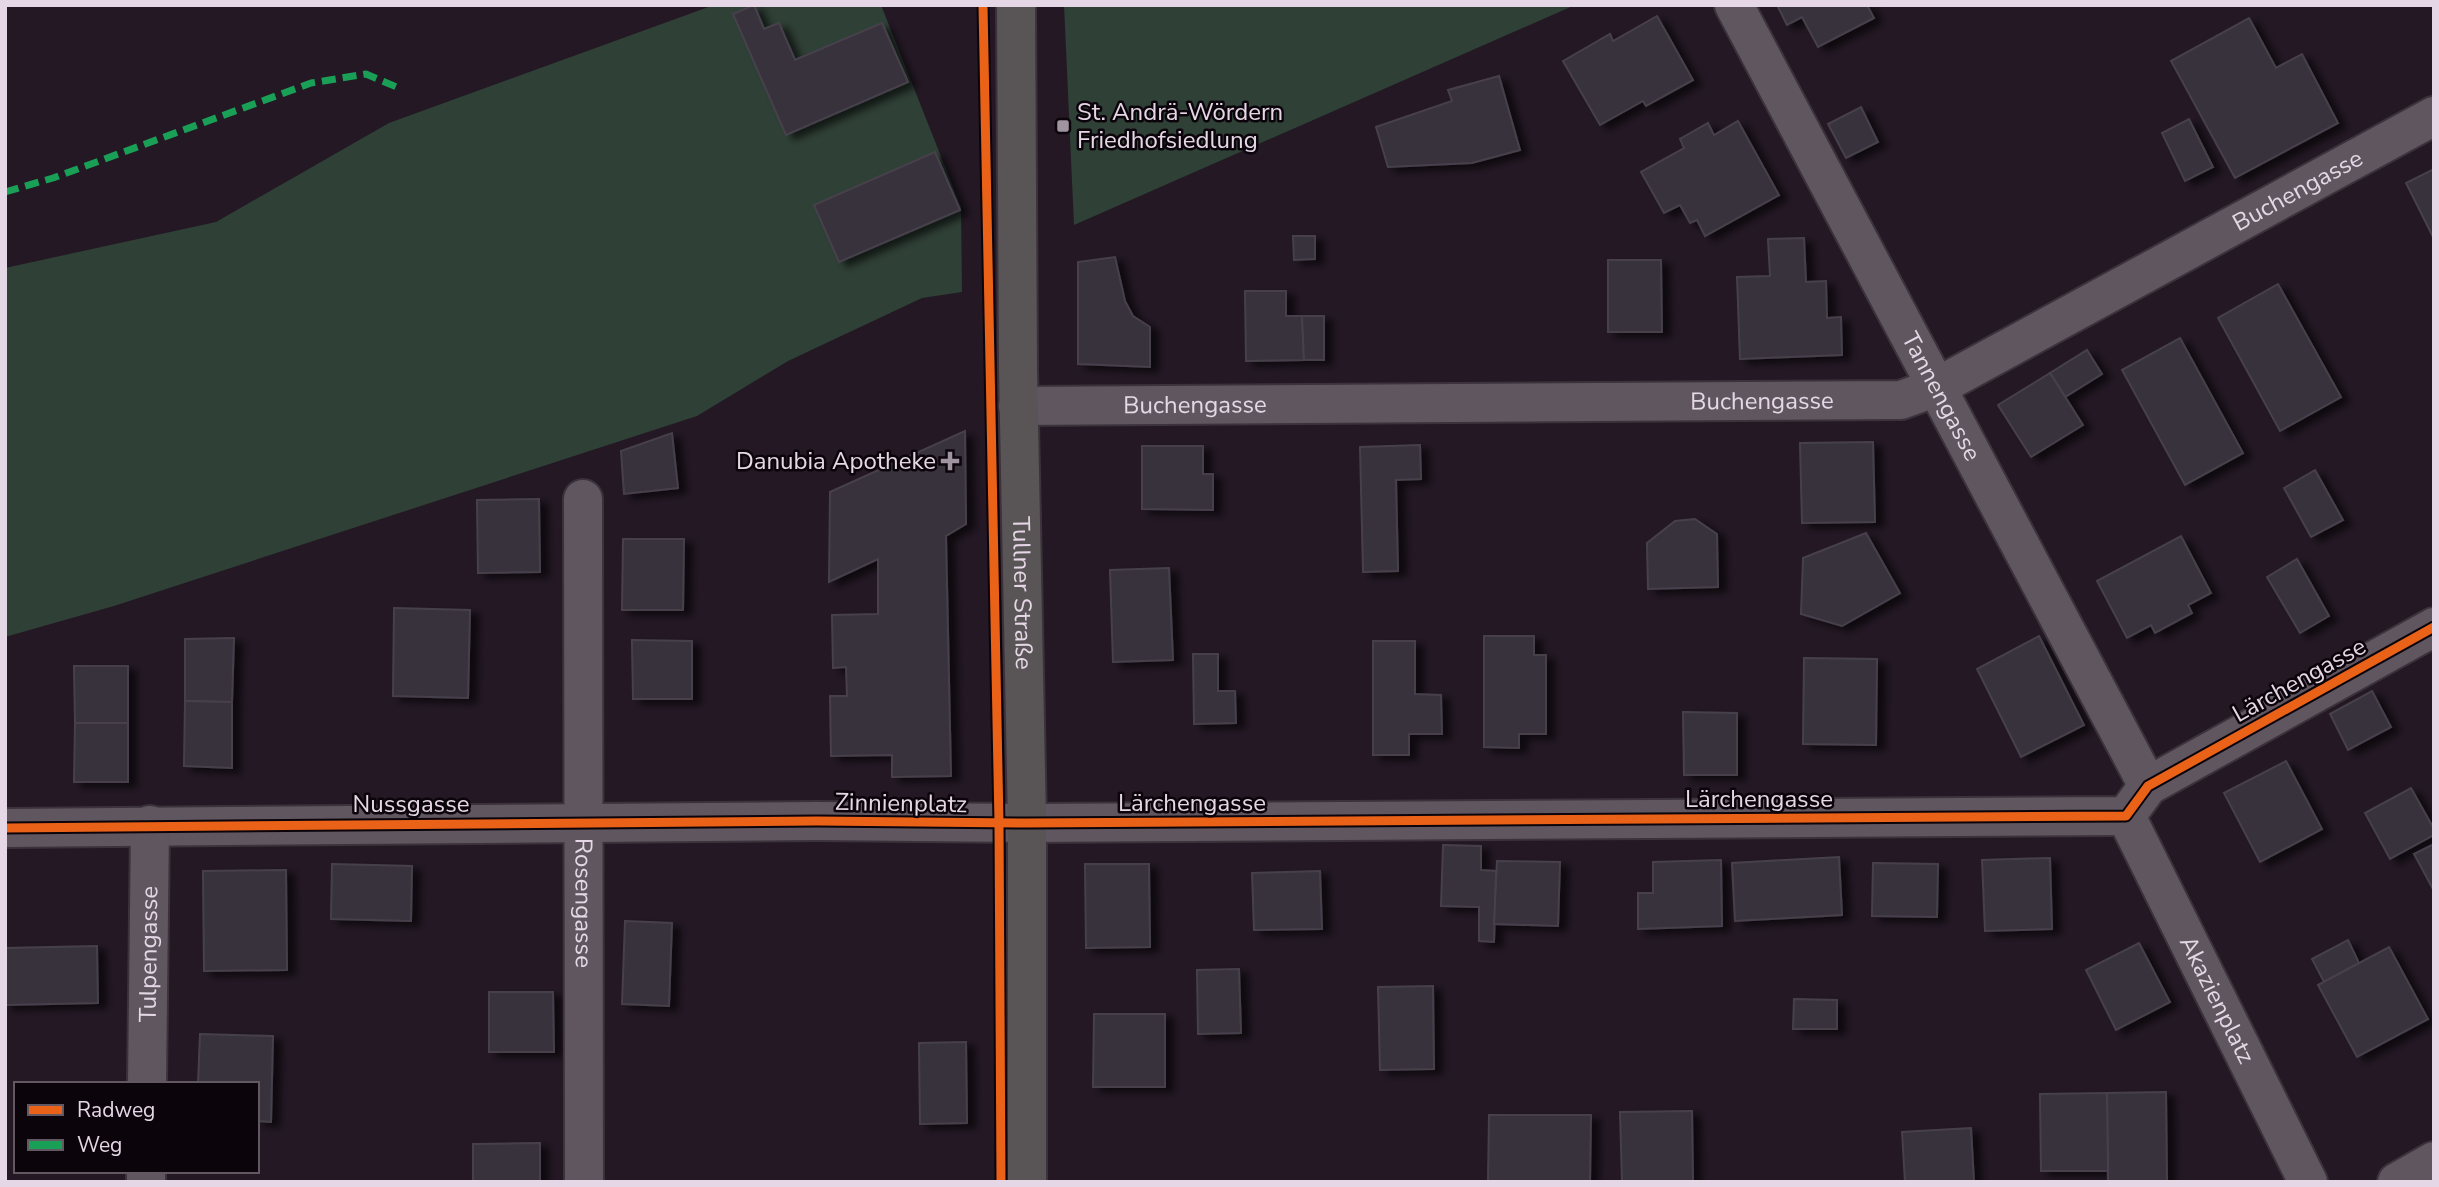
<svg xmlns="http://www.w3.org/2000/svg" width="2439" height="1187" viewBox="0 0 2439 1187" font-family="'Nunito Sans',sans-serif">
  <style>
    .green { fill: #2f4036 }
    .building { fill: #37323c; stroke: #46414c; stroke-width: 2; filter: url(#shadow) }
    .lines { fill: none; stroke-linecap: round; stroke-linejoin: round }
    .minor-casing { stroke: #3b323b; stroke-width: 42 }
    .major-casing { stroke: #3b323b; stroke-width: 42 }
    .minor { stroke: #5f5660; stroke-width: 38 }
    .major { stroke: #595455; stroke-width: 38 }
    .quiet { stroke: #1a9f57; stroke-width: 7; stroke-dasharray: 14 7; stroke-linecap: butt }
    .cycleway-casing { stroke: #0b040b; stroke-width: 13 }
    .cycleway { stroke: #ea6118; stroke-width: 9 }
    .poi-dot { fill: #a194a1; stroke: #0b040b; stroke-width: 2.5 }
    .labels { text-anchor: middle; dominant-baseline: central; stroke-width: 5; stroke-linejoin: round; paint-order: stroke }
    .poi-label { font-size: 24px; fill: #e5d7e5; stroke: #0b040b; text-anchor: start }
    .street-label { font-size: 24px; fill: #e5d7e5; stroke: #0b040b }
  </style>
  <defs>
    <filter id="shadow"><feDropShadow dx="8" dy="4.5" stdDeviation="3.5" flood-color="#0009"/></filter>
  </defs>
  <rect width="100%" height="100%" fill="#231824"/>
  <!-- green -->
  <g class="green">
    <polygon points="714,5 881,5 961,207 962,292 922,298 788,361 697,416 114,606 5,637 5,268 216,222 389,123"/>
    <polygon points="1064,5 1575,5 1074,225"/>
  </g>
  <!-- building -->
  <g class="building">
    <polygon points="754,5 764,29 779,23 795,60 882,23 908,82 786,135 733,14"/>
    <polygon points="1777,5 1867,5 1874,18 1818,47 1802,17 1787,25"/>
    <polygon points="1657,16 1693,80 1646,106 1643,101 1600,125 1563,61 1610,34 1613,41"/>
    <polygon points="2249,18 2276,68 2302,54 2338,123 2235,178 2171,61"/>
    <polygon points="1499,76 1520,150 1472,163 1388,167 1376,127 1452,101 1448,90"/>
    <polygon points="1861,107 1878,142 1846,158 1828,124"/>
    <polygon points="2189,119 2213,167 2185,181 2162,133"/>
    <polygon points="1738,121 1779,195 1705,236 1697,220 1690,223 1680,205 1664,213 1641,172 1684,148 1680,139 1708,123 1714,135"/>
    <polygon points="935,152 960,210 839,262 814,205"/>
    <polygon points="2434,169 2434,239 2406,183"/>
    <polygon points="1293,236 1315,236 1315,259 1294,260"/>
    <polygon points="1804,238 1806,282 1826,281 1827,318 1841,317 1842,355 1740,359 1737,277 1770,276 1768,239"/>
    <polygon points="1115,257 1125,301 1133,316 1150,327 1150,367 1078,364 1078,262"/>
    <polygon points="1608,260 1661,260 1662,332 1608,332"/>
    <polygon points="2278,284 2341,397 2280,431 2218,318"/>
    <polygon points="1245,291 1286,291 1286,316 1302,316 1304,360 1246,361"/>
    <polygon points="1302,316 1324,316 1324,360 1304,360"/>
    <polygon points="2180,338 2243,453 2185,485 2122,370"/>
    <polygon points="2087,350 2102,374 2065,397 2050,373"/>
    <polygon points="2050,373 2083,425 2031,457 1998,405"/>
    <polygon points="965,431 966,524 946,536 951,776 892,777 892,755 831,756 830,696 847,696 846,667 833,668 832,615 878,614 878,559 829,582 830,492"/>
    <polygon points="672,433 678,488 624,494 621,451"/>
    <polygon points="1873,442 1875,522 1802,523 1800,443"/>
    <polygon points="1420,445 1421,479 1396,480 1398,571 1363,572 1360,447"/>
    <polygon points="1142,446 1203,446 1203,474 1213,474 1213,510 1142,509"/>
    <polygon points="2315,470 2343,520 2311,537 2284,488"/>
    <polygon points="539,499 540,572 478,573 477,500"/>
    <polygon points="1695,519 1717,534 1718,587 1648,589 1647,543 1675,521"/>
    <polygon points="1866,533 1900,593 1842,626 1801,614 1803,558"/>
    <polygon points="2181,536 2211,593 2188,605 2192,613 2155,633 2151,625 2127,638 2097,581"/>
    <polygon points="623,539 684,539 683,610 622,610"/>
    <polygon points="2297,559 2329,616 2300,633 2267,577"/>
    <polygon points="1169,568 1173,660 1113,662 1110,570"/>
    <polygon points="394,608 470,610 468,698 393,696"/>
    <polygon points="1484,636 1534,636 1534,655 1546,655 1546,734 1519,734 1519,748 1484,747"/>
    <polygon points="2039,636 2084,725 2021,757 1977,669"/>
    <polygon points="234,638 232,702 185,701 185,639"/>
    <polygon points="632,640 692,641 692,699 633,699"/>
    <polygon points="1373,641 1415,641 1415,694 1441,695 1442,734 1409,734 1409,755 1373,755"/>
    <polygon points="1193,654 1218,654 1218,691 1235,691 1236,723 1194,724"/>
    <polygon points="1804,658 1877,659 1876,745 1803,744"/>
    <polygon points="74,666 128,666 128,723 75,723"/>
    <polygon points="2372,691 2391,727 2348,750 2330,714"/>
    <polygon points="185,701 232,702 232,768 184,766"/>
    <polygon points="1683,712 1737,713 1737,775 1684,775"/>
    <polygon points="75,723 128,723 128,782 74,782"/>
    <polygon points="2286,761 2322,829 2260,862 2224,793"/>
    <polygon points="2411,788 2434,829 2434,835 2390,859 2365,813"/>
    <polygon points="2434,844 2434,891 2414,854"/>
    <polygon points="1443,845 1481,846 1481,870 1496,871 1494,942 1479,941 1479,907 1441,906"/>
    <polygon points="1839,857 1842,915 1735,921 1732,863"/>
    <polygon points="2050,858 2052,929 1985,931 1982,860"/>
    <polygon points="1721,860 1722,926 1638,929 1638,893 1653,893 1653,862"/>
    <polygon points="1497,861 1560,862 1558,926 1494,924"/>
    <polygon points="1873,863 1938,864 1937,917 1872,916"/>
    <polygon points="332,864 412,866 411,921 331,919"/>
    <polygon points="1085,864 1149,864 1150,947 1086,948"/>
    <polygon points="286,870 287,970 204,971 203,871"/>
    <polygon points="1320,871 1322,929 1254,930 1252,873"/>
    <polygon points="625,921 672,923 669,1006 622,1004"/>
    <polygon points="2348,940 2359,963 2324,982 2312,959"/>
    <polygon points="2139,943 2170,1002 2116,1030 2086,970"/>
    <polygon points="97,946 98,1003 5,1005 5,948"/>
    <polygon points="2389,947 2428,1019 2357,1057 2318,985"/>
    <polygon points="1239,969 1241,1033 1198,1034 1197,970"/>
    <polygon points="1433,986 1434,1069 1380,1070 1378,987"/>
    <polygon points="489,992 553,992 554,1052 489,1052"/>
    <polygon points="1794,999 1837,1000 1837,1029 1793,1029"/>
    <polygon points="1094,1014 1165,1014 1165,1087 1093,1087"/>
    <polygon points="200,1034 273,1036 271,1122 257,1121 257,1084 198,1084"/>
    <polygon points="966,1042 967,1123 920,1124 919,1043"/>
    <polygon points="2166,1092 2167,1182 2108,1182 2107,1093"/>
    <polygon points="2107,1093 2108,1171 2041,1171 2040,1094"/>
    <polygon points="1692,1111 1693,1182 1622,1182 1620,1112"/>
    <polygon points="1489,1115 1591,1115 1590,1182 1488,1182"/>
    <polygon points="1971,1128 1974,1182 1905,1182 1902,1132"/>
    <polygon points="540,1143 540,1182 473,1182 473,1144"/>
  </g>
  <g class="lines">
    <!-- minor casing -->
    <g class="minor-casing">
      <g id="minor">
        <path id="s1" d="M1734,5l414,781"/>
        <path id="s2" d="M1018,406l883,-6 36,-13 497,-271"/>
        <path id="s3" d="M583,499l1,683"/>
        <path id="s4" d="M2126,816l182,366"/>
        <polyline points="5,828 817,821 1027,823 2126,816 2148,786 2434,627"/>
        <path id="s5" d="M147,1084l3,-259"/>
        <polyline points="146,1182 146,1171"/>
        <polyline points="2397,1182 2434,1161"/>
      </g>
    </g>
    <!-- major casing -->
    <g class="major-casing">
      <g id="major">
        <path id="s6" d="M1016,5l2,366 9,452v359"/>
      </g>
    </g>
    <!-- minor -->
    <use href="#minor" class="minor"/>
    <!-- major -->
    <use href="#major" class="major"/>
    <!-- quiet -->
    <polyline class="quiet" points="5,192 53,178 311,83 366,74 399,88"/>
    <!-- cycleway casing -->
    <g class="cycleway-casing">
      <g id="cycleway">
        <polyline points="983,5 999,823 1001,1182"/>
        <polyline points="5,828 817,821 1027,823 2126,816 2148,786 2434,627"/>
      </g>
    </g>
    <!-- cycleway -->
    <use href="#cycleway" class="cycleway"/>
  </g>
  <!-- markers -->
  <g class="poi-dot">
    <rect x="1056" y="119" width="14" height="14" rx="3.5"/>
    <path d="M946.5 450.5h7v7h7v7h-7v7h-7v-7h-7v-7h7z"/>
  </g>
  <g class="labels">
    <!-- poi labels -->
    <g class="poi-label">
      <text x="1077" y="112">St. Andrä-Wördern<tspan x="1077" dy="28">Friedhofsiedlung</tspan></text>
      <text x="936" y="461" text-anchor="end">Danubia Apotheke</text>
    </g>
    <!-- street labels -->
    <g class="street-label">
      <text stroke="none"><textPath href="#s2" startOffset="1332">Buchengasse</textPath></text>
      <text stroke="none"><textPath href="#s1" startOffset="443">Tannengasse</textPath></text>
      <text stroke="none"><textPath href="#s2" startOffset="744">Buchengasse</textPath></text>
      <text stroke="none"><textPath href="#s2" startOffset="177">Buchengasse</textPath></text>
      <text stroke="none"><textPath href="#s6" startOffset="588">Tullner Straße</textPath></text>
      <text transform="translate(2299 680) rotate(-29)">Lärchengasse</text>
      <text x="1759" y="799">Lärchengasse</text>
      <text transform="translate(901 803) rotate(1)">Zinnienplatz</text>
      <text x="1192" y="803">Lärchengasse</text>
      <text x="411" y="804">Nussgasse</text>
      <text stroke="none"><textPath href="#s3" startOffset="404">Rosengasse</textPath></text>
      <text stroke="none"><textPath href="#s5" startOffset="130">Tulpengasse</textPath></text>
      <text stroke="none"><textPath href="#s4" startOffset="205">Akazienplatz</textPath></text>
    </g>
  </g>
  <!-- border -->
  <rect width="2439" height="1187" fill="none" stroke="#e5d7e5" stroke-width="14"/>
  <!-- legend -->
  <rect x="14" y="1082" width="245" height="91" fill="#0b040b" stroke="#625862" stroke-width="2"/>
  <rect x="28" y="1105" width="35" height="10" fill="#ea6118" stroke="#625862" stroke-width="2"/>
  <text x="77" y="1117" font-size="21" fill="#e5d7e5">Radweg</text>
  <rect x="28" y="1140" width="35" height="10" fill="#1a9f57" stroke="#625862" stroke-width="2"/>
  <text x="77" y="1152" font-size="21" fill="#e5d7e5">Weg</text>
</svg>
